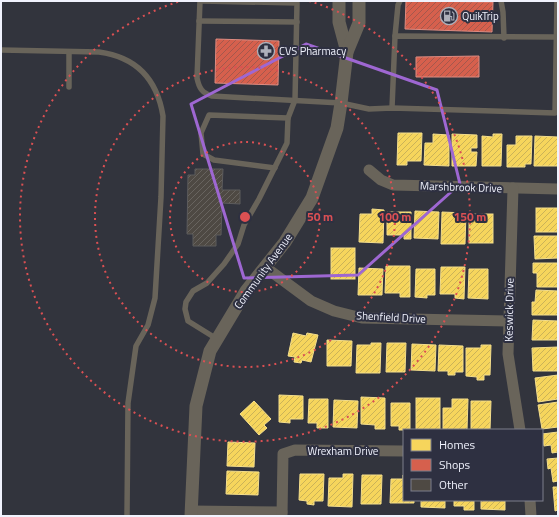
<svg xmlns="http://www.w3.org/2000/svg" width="559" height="517" viewBox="0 0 559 517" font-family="'Titillium Web',sans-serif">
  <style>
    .homes { fill: url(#homes-hatch); stroke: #f4de8c }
    .shops { fill: url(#shops-hatch); stroke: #de8c82 }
    .building { fill: url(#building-hatch); stroke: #5d5c5d }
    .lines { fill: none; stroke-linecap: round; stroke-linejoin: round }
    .service { stroke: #69645a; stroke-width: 5.5 }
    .minor { stroke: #69645a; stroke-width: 11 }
    .tertiary { stroke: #69645a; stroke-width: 13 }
    .marked { fill: none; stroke: #9e67d2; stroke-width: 3; stroke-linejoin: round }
    .ring { fill: none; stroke: #db5053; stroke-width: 2; stroke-dasharray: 2 4 }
    .labels { text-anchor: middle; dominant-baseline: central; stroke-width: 4; stroke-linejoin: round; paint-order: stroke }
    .poi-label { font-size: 11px; fill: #f0f2fd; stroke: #2e3041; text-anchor: start }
    .street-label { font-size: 11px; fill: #f0f2fd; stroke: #2e3041 }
    .centre { fill: #db5053; stroke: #2e3041; stroke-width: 2 }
    .ring-label { font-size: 12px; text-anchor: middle; font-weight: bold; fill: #db5053; stroke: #2e3041; stroke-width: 4; stroke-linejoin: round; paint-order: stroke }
  </style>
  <defs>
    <pattern id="homes-hatch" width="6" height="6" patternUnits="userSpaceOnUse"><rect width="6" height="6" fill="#f6d55c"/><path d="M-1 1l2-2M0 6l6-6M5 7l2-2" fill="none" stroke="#cab258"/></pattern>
    <pattern id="shops-hatch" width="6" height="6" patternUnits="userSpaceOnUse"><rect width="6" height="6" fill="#d6604d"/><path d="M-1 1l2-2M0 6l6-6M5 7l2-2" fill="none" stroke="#a4584d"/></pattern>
    <pattern id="building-hatch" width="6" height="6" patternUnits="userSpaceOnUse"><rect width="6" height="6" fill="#4e4943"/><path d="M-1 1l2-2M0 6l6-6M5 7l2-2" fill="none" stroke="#68645f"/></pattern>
  </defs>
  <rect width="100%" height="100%" fill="#32343d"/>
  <!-- homes -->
  <g class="homes">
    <polygon points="398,133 422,133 421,161 407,161 407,165 397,165"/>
    <polygon points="433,134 449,135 449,166 424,165 425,143 433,143"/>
    <polygon points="452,134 477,135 477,148 471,148 471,152 477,152 476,166 452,166"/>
    <polygon points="493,134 502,134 501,166 482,166 482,136 493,137"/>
    <polygon points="516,136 532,136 531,164 525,164 525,167 507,167 507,145 516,145"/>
    <polygon points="535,136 558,137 558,166 534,166"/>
    <rect x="536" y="208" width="22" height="24"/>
    <polygon points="372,209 384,210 383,243 359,242 360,214 372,214"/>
    <polygon points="415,211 439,212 438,239 414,238"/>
    <polygon points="387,212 411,212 411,239 404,239 404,235 387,235"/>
    <polygon points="442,212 466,213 465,244 441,244"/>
    <rect x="469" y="214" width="24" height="29"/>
    <polygon points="534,236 558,236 558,258 535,259"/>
    <rect x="331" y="248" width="24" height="31"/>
    <polygon points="533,263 558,263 558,287 537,287 537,273 533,273"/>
    <polygon points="386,266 410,266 410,297 400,297 400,293 385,293"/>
    <polygon points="441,267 465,267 464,299 455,298 455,294 440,294"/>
    <polygon points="359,268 383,269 382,295 358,295"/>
    <polygon points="416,269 435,269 435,295 427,295 427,298 415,297"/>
    <polygon points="469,269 488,269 488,299 468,298"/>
    <polygon points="536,290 558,291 558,315 532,315 532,302 535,302"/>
    <polygon points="533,320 558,321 558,340 532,340"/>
    <polygon points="293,333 306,336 307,333 318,335 311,362 302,360 301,363 294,362 295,357 288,356"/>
    <polygon points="327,340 352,341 351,366 327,366"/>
    <polygon points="371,343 381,343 380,373 356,373 357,345 371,345"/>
    <polygon points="387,343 406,343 405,372 386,372"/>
    <polygon points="412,344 436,345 435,371 411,370"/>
    <polygon points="439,345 463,346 463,372 455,372 455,375 448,375 448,371 438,371"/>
    <polygon points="481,345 491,345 490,375 484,375 484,380 477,380 477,377 466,376 466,348 481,348"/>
    <polygon points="558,347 558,371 533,371 532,348"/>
    <polygon points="558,375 558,399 538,402 535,378"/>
    <polygon points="279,395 303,396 303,419 290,419 290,423 279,422"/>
    <polygon points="361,397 385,398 385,429 375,429 375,425 361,424"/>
    <rect x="416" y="398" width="24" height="32"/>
    <polygon points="309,399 328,399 328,428 317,428 317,423 308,423"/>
    <polygon points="452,399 468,399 467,430 443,430 443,408 452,408"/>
    <polygon points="334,400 358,401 357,428 333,427"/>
    <polygon points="254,401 271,419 264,425 267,428 259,435 240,414"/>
    <polygon points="471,401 491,401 490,430 471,430"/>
    <polygon points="558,402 558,427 542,429 538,405"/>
    <polygon points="391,403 410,403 410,430 399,430 399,426 391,426"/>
    <polygon points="558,432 558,452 552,453 551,445 544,446 542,434"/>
    <polygon points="228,442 255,443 254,467 227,466"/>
    <polygon points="558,458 558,481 553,482 551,468 548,469 547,459"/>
    <polygon points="227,471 259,472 258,495 226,494"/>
    <polygon points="300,474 324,474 323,501 314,501 314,505 307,504 307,501 299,500"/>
    <polygon points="343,474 353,474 352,507 328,506 329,478 343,478"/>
    <polygon points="362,475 382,475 381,504 361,504"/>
    <polygon points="403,475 404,500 414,500 414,503 390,503 391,479 403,479"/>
    <polygon points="553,487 558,487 558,510 555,511"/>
    <polygon points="421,500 445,500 445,508 421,507"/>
    <polygon points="454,500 474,500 474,510 464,510 464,506 454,506"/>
    <polygon points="481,500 505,500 505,510 481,509"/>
  </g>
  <!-- shops -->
  <g class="shops">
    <polygon points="406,1 493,2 492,32 405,29"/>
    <polygon points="216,39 279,41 278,85 215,83"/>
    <polygon points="479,56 479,77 416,77 416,57"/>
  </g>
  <!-- building -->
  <polygon class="building" points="195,169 223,169 222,190 240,190 240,204 222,203 221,235 216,235 216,246 193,246 193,234 187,234 188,175 195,175"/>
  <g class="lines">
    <!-- service -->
    <g class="service">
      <path d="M200,1l-3,77c2,10 5,15 15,18l129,7 28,6 23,-1 163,5 2,-112"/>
      <polyline points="202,1 297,3 295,100 288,118 287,143 259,199 244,225 238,244 224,264 207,283 193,291 186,302 185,309 188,321 217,339"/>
      <polyline points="501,1 503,12 504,38"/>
      <polyline points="199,21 297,22"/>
      <polyline points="395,36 398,5 400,1"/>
      <path d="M1,50l98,2c37,5 58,27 64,64l-2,81 -6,101 -7,27 -12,21 -8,57 -1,113"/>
      <polyline points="69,52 69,87"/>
      <polyline points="392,108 395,36 556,37"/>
      <polyline points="275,168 214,160 203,154 201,133 209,115 288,118"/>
    </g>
    <!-- minor -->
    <g class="minor">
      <polyline points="369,170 381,180 393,185 558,189"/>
      <polyline points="513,188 508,354 520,430"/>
      <polyline points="265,267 311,301 334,311 362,318 508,321"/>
      <polyline points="530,500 531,516"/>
      <polyline points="191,511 282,512"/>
      <polyline points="282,516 283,454 295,450 404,451"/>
    </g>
    <!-- tertiary -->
    <g class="tertiary">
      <polyline points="339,1 339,22 347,52"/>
      <polyline points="191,516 196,406 210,351 246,291 285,242 312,198 337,128 341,103 347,52 359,23 359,1"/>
    </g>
  </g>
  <!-- marked area -->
  <path class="marked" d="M306,44l131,46 23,94 -102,91 -114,3 -53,-174z"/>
  <!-- distance rings -->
  <g class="ring">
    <circle cx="245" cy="217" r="75"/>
    <circle cx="245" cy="217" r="150"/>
    <path d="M309 1A225 225 0 1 1 181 1"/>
  </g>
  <!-- icons -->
  <defs>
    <g id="fuel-ring" transform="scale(0.9)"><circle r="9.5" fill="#2e3041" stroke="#aeb0ba" stroke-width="1.5"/><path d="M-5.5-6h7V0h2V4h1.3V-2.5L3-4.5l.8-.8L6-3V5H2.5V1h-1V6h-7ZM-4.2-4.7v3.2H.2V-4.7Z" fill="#aeb0ba"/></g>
    <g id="pharmacy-ring" transform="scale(0.9)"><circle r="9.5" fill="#2e3041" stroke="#aeb0ba" stroke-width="1.5"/><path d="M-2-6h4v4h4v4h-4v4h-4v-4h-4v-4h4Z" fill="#aeb0ba"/></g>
  </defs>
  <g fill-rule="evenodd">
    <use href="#fuel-ring" x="449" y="16"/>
    <use href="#pharmacy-ring" x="266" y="51"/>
  </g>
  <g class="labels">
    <!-- poi labels -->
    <g class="poi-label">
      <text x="462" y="16">QuikTrip</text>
      <text x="279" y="51">CVS Pharmacy</text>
    </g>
    <!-- street labels -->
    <g class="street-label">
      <text transform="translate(461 187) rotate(2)">Marshbrook Drive</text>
      <text transform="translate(263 271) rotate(-54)">Community Avenue</text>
      <text transform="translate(509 310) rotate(-89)">Keswick Drive</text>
      <text transform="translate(391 317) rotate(3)">Shenfield Drive</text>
      <text x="343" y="451">Wrexham Drive</text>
    </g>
  </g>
  <circle cx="245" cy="217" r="6" class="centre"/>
  <g class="ring-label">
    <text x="320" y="221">50 m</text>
    <text x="395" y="221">100 m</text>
    <text x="470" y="221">150 m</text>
  </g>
  <!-- border -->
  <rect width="559" height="517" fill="none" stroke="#f0f2fd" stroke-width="4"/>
  <!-- legend -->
  <rect x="403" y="429" width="140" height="72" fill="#2e3041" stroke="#7c7e8c"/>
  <rect x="411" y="439" width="20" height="12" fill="#f6d55c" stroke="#7c7e8c"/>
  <text x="439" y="449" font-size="12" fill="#f0f2fd">Homes</text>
  <rect x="411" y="459" width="20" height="12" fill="#d6604d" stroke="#7c7e8c"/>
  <text x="439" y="469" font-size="12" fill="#f0f2fd">Shops</text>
  <rect x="411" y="479" width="20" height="12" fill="#4e4943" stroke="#7c7e8c"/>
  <text x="439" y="489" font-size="12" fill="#f0f2fd">Other</text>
</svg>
